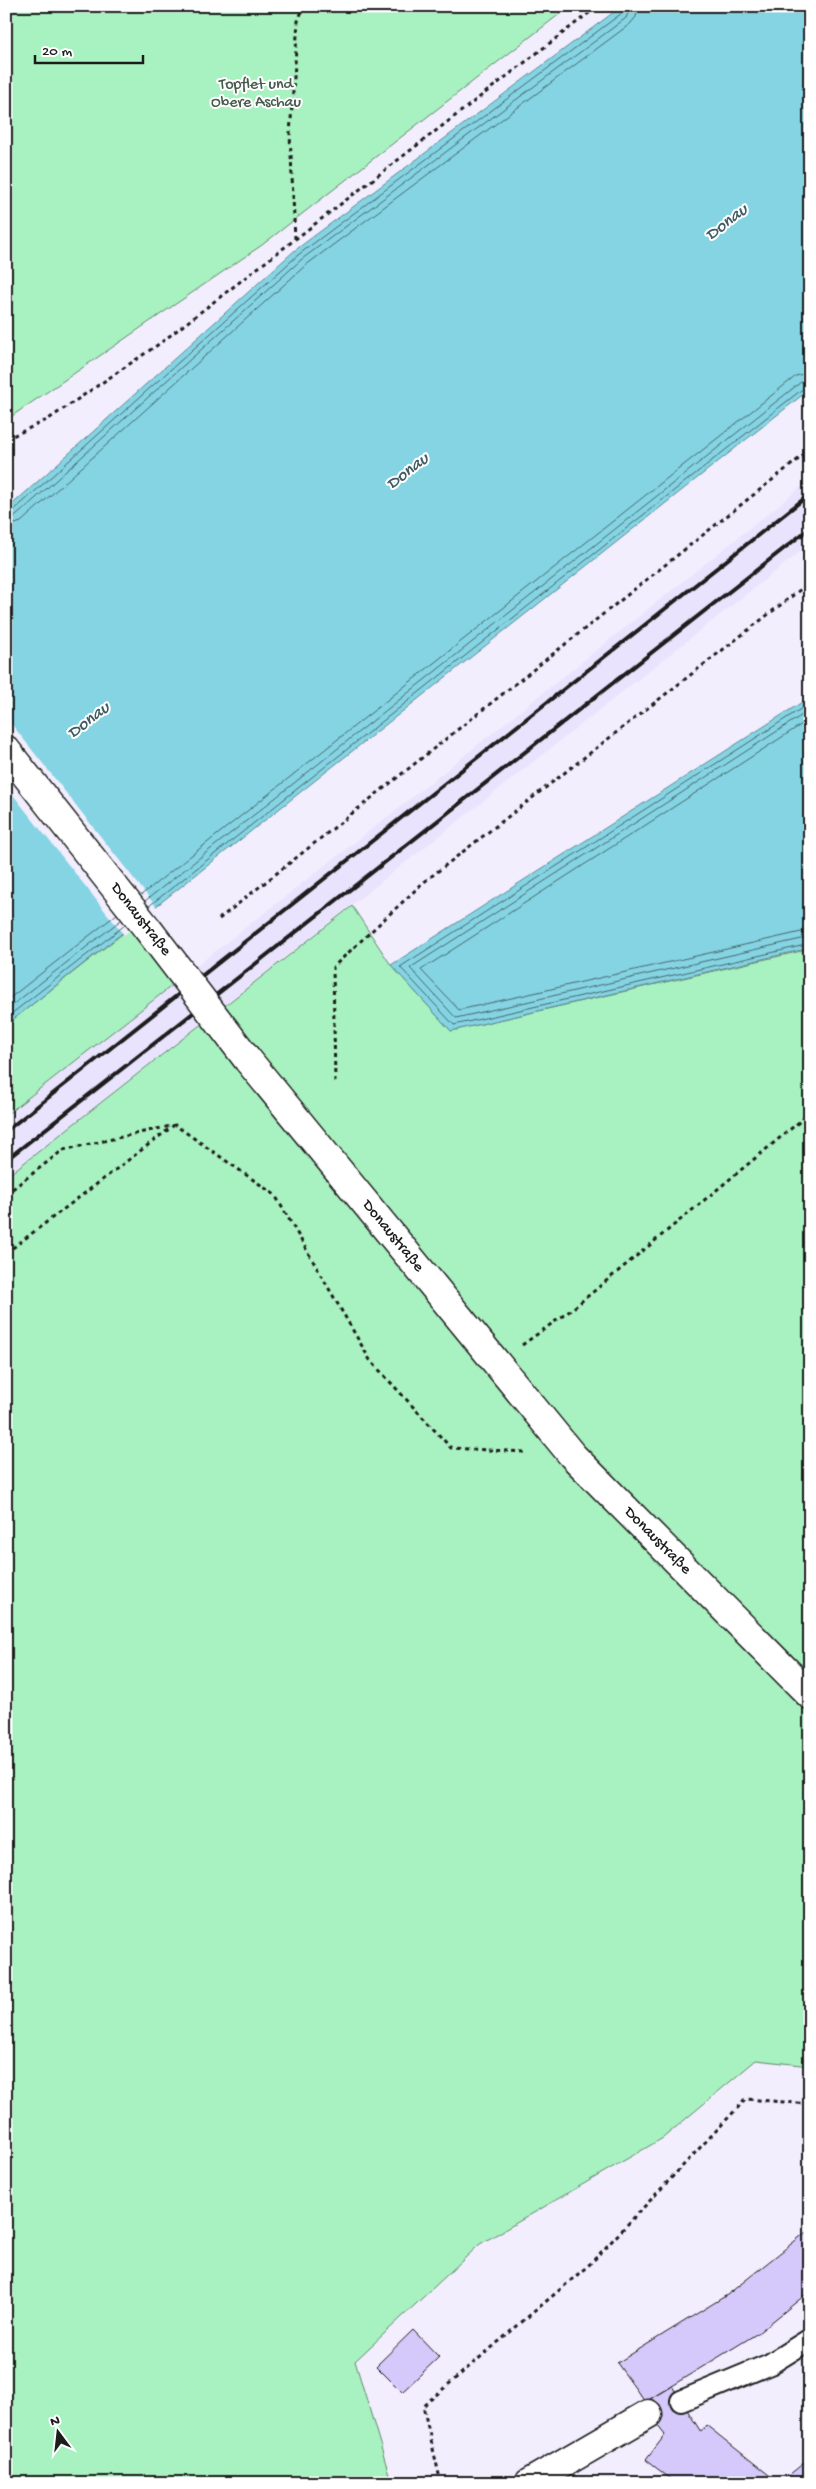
<svg xmlns="http://www.w3.org/2000/svg" width="816" height="2489" viewBox="0 0 816 2489" font-family="'Gochi Hand',sans-serif">
  <style>
    .built { fill: #e9e3fd }
    .green { fill: #a8f1c0; stroke: #62866e }
    .water { fill: #85d4e3; stroke: #5b8a93 }
    .pier { fill: #f2eefe }
    .lines { fill: none; stroke-linecap: round; stroke-linejoin: round }
    .shore { stroke: #46666c; stroke-width: 1 }
    .building { fill: #d5c8fa; stroke: #1c1c1c }
    .lane-casing { stroke: #1c1c1c; stroke-width: 24 }
    .street-casing { stroke: #1c1c1c; stroke-width: 31 }
    .path { stroke: #1c1c1c; stroke-width: 3; stroke-dasharray: 4 4; stroke-linecap: butt }
    .lane { stroke: #fff; stroke-width: 20 }
    .street { stroke: #fff; stroke-width: 28 }
    .rail { stroke: #1c1c1c; stroke-width: 4 }
    .street-bridge-casing { stroke: #1c1c1c; stroke-width: 31; stroke-linecap: butt }
    .street-bridge { stroke: #fff; stroke-width: 28 }
    .labels { text-anchor: middle; dominant-baseline: central; stroke-width: 4; stroke-linejoin: round; paint-order: stroke }
    .park-label { font-size: 16px; fill: #465c4d; stroke: #fff }
    .street-label { font-size: 16px; fill: #1c1c1c; stroke: #fff }
    .water-label { font-size: 18px; font-style: italic; fill: #415c62; stroke: #fff }
  </style>
  <rect width="100%" height="100%" fill="#f2eefe"/>
  <filter id="ink" filterUnits="userSpaceOnUse"><feTurbulence type="fractalNoise" baseFrequency=".02" numOctaves="2"/><feDisplacementMap in="SourceGraphic" scale="10" xChannelSelector="R" yChannelSelector="G"/><feConvolveMatrix kernelMatrix="1 2 1 2 8 2 1 2 1" color-interpolation-filters="sRGB"/></filter>
  <g filter="url(#ink)">
    <!-- built -->
    <polygon class="built" points="810,480 810,544 6,1177 6,1115 391,814"/>
    <!-- green -->
    <g class="green">
      <polygon points="6,6 570,6 262,245 6,420"/>
      <polygon points="352,906 391,965 451,1031 810,949 810,2066 756,2060 663,2138 480,2244 355,2361 389,2474 365,2483 6,2483 6,1177"/>
      <polygon points="140,920 183,977 6,1115 6,1025"/>
    </g>
    <!-- water -->
    <g class="water">
      <polygon points="622,6 810,6 810,389 6,1025 6,510 294,251"/>
      <polygon points="810,697 810,948 451,1031 391,965"/>
    </g>
    <!-- pier -->
    <polygon class="pier" points="6,717 158,909 124,935 6,786"/>
    <g class="lines">
      <!-- shore -->
      <g class="shore">
        <polyline points="6,513 12,512 298,255 622,13 624,6"/>
        <polyline points="6,520 16,516 302,259 626,18 631,6"/>
        <polyline points="6,527 21,522 306,265 630,24 636,17 638,6"/>
        <polyline points="810,703 400,967 454,1025 810,944"/>
        <polyline points="810,710 410,968 456,1018 810,937"/>
        <polyline points="810,719 421,970 459,1010 810,930"/>
        <polyline points="140,896 796,376 810,372"/>
        <polyline points="145,901 801,382 810,379"/>
        <polyline points="149,906 805,387 810,386"/>
        <polyline points="6,1001 117,914"/>
        <polyline points="6,1010 121,920"/>
        <polyline points="6,1018 125,925"/>
      </g>
    </g>
    <!-- building -->
    <g class="building">
      <polygon points="810,2229 810,2291 758,2333 645,2402 617,2363 727,2295"/>
      <polygon points="413,2330 439,2357 402,2392 376,2366"/>
      <polygon points="672,2386 701,2432 706,2425 779,2483 810,2458 810,2483 676,2483 646,2460 665,2435 648,2414 645,2402"/>
    </g>
    <g class="lines">
      <!-- lane casing -->
      <g class="lane-casing">
        <polyline id="lane" points="681,2401 770,2364 810,2339"/>
      </g>
      <!-- street casing -->
      <g class="street-casing">
        <g id="street">
          <polyline points="6,750 147,928"/>
          <path id="s1" d="M248,1060l324,395 238,240"/>
          <polyline points="529,2483 648,2414"/>
        </g>
      </g>
      <!-- path -->
      <g class="path">
        <polyline points="295,239 290,134 298,21 304,6"/>
        <polyline points="6,439 47,420 159,344 598,6"/>
        <polyline points="219,919 810,450"/>
        <polyline points="335,1082 333,967 424,882 810,582"/>
        <polyline points="6,1194 63,1150 175,1125 275,1195 370,1360 451,1448 526,1452"/>
        <polyline points="6,1253 173,1126"/>
        <polyline points="522,1345 571,1310 810,1113"/>
        <polyline points="441,2483 423,2406 590,2264 746,2099 810,2104"/>
      </g>
      <!-- lane -->
      <use href="#lane" class="lane"/>
      <!-- street -->
      <use href="#street" class="street"/>
      <!-- rail -->
      <g class="rail">
        <polyline points="6,1131 810,494"/>
        <polyline points="6,1160 810,528"/>
      </g>
      <!-- street-bridge casing -->
      <g class="street-bridge-casing">
        <polyline id="street-bridge" points="147,928 248,1060"/>
      </g>
      <!-- street-bridge -->
      <use href="#street-bridge" class="street-bridge"/>
    </g>
  </g>
  <g class="labels">
    <!-- park labels -->
    <g class="park-label">
      <text x="256" y="85">Topflet und<tspan x="256" dy="18">Obere Aschau</tspan></text>
    </g>
    <!-- street labels -->
    <g class="street-label">
      <text transform="translate(140 920) rotate(52)">Donaustraße</text>
      <text stroke="none"><textPath href="#s1" startOffset="228">Donaustraße</textPath></text>
      <text stroke="none"><textPath href="#s1" startOffset="632">Donaustraße</textPath></text>
    </g>
    <!-- water labels -->
    <g class="water-label">
      <text transform="translate(727 223) rotate(-38)">Donau</text>
      <text transform="translate(408 472) rotate(-38)">Donau</text>
      <text transform="translate(89 721) rotate(-38)">Donau</text>
    </g>
  </g>
  <!-- margin -->
  <rect width="816" height="2489" fill="none" stroke="#fff" stroke-width="25"/>
  <rect x="12" y="12" width="791" height="2464" fill="none" stroke="#1c1c1c" stroke-width="2" filter="url(#ink)"/>
  <!-- north arrow -->
  <g transform="translate(58 2432) rotate(345)" stroke="#ffffff" stroke-width="4" paint-order="stroke">
  <path d="M0-4L9 19L0 12L-9 19Z" fill="#1c1c1c"/>
  <text y="-8" font-size="14" font-weight="bold" text-anchor="middle" fill="#1c1c1c">N</text>
  </g>
  <!-- scale -->
  <path d="M35 55v8h108v-8" fill="none" stroke="#1c1c1c" stroke-width="2.5"/>
  <text x="42" y="55" font-size="15" fill="#1c1c1c" stroke="#ffffff" stroke-width="4" paint-order="stroke">20 m</text>
</svg>
